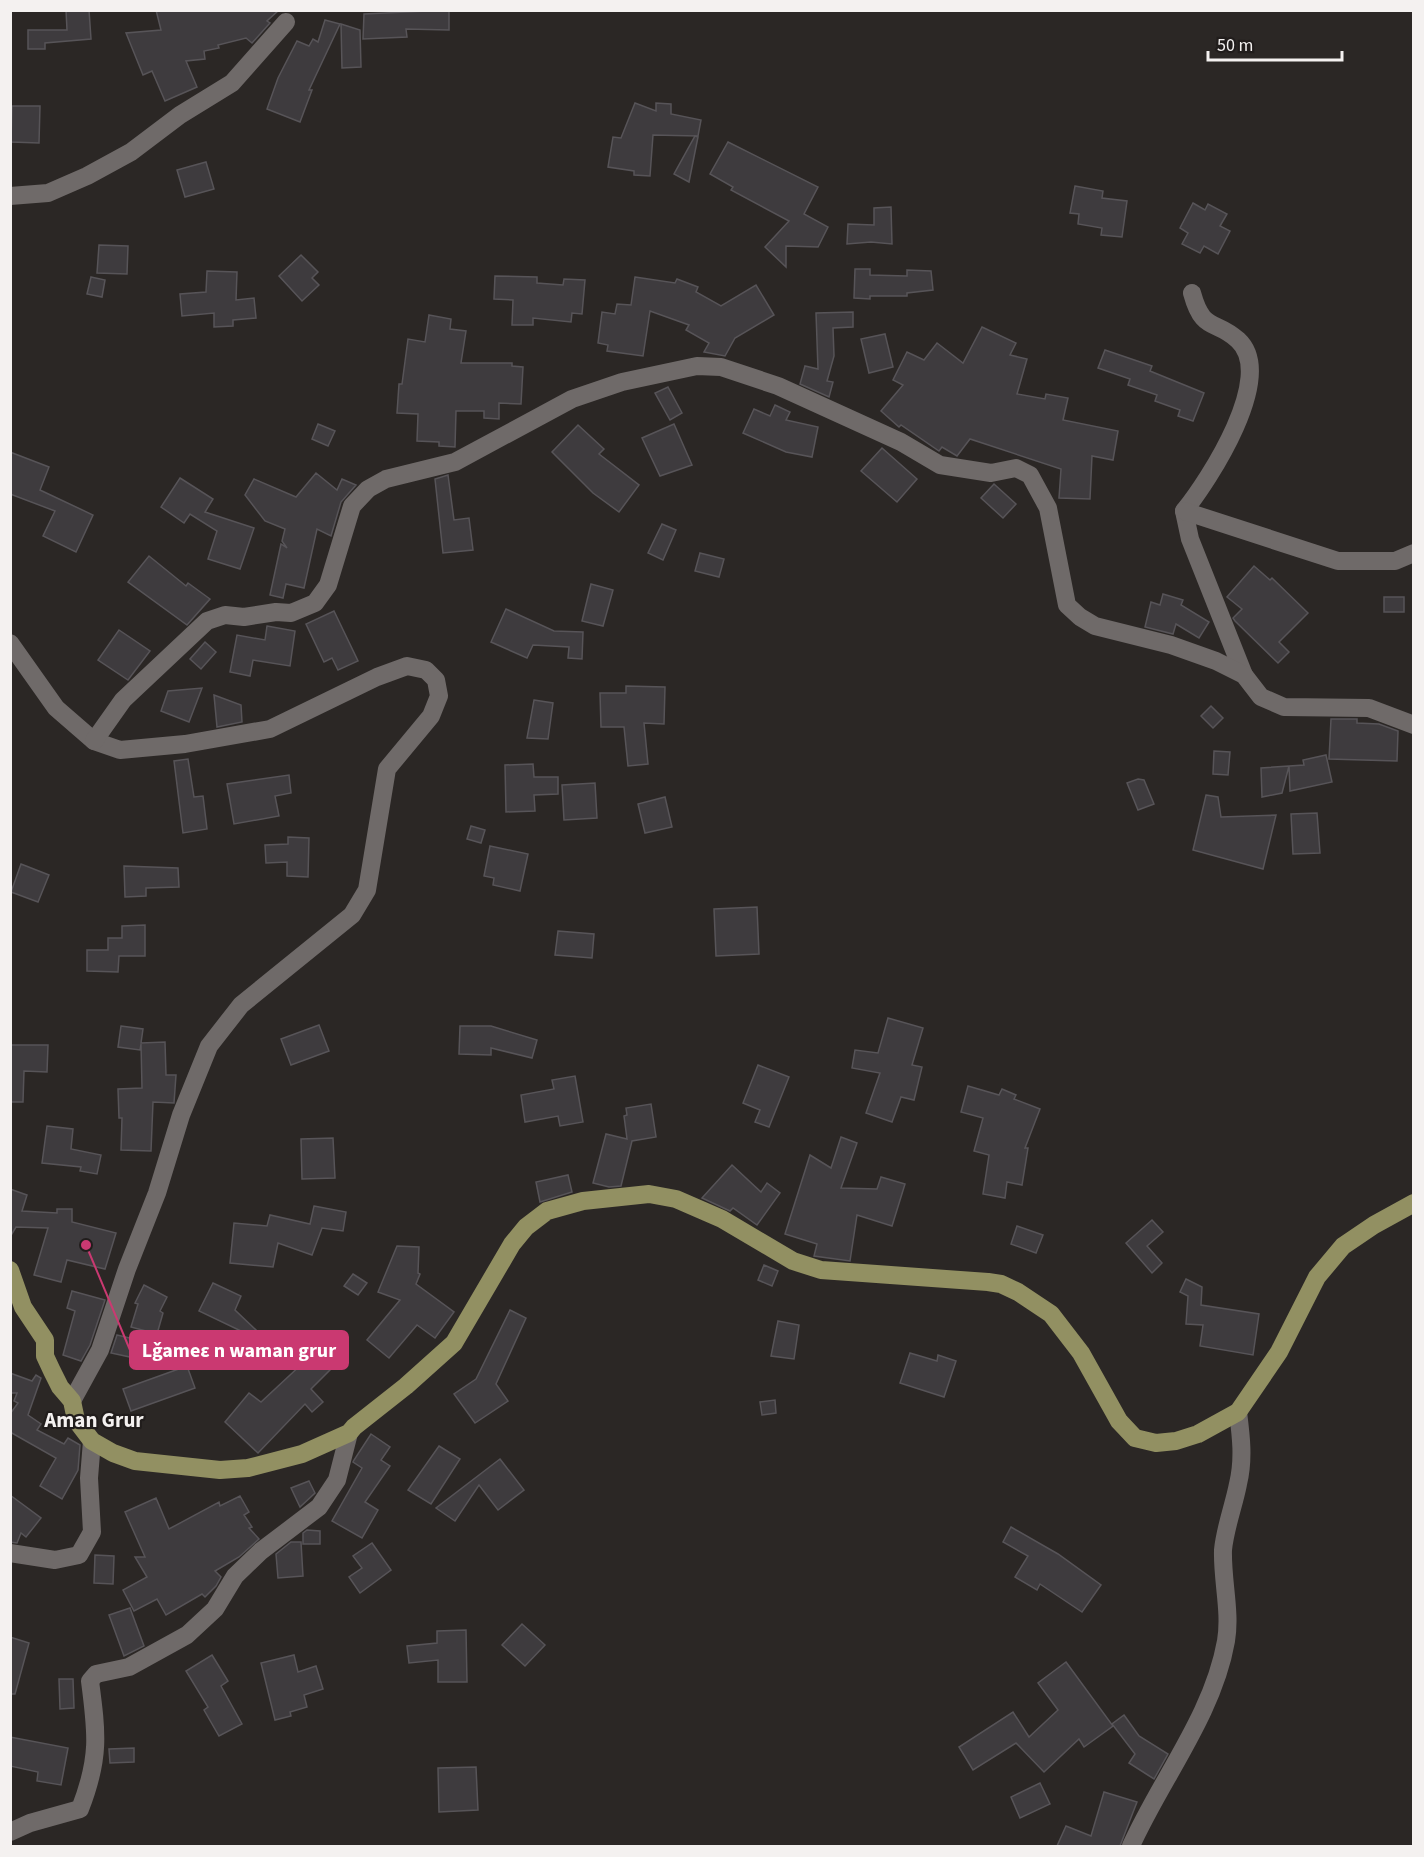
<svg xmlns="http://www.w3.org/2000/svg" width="1424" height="1857" viewBox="0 0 1424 1857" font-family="'Source Sans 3',sans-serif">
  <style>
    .building { fill: #3e3b3e; stroke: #575458; stroke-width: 1.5 }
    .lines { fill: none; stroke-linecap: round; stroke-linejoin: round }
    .minor { stroke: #6f6a69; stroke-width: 18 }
    .major { stroke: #929062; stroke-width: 18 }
    .labels { text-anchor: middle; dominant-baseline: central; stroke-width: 4.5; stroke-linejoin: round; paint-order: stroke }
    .quarter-label { font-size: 21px; font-weight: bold; fill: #f4f1f0; stroke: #211d1c }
    .leader { fill: none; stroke: #ca3971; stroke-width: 2 }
    .callout-dot { fill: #ca3971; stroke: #211d1c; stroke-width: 2 }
    .callout { fill: #ca3971; stroke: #ca3971; stroke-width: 2 }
    .callout-label { font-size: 20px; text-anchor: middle; font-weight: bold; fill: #fff }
  </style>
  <rect width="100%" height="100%" fill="#2b2725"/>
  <!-- building -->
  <g class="building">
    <polygon points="66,10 89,10 91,39 45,43 45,49 28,49 28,30 67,30"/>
    <polygon points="156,10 279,10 267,21 270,23 252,43 246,38 218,45 219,48 204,51 205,59 186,61 197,87 165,101 152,71 143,75 126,33 161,30"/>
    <polygon points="449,10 449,30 406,29 407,37 363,39 364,14"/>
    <polygon points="325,20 340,24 309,90 312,90 300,122 267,109 278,78 297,41 309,46 313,39 318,42"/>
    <polygon points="341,24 360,30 361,67 342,68"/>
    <polygon points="635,103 656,111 656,103 671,104 671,114 701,120 698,136 653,135 650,176 634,175 634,171 608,167 613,137 621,138"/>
    <polygon points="12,106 40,106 39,143 11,142"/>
    <polygon points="695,136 698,137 689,182 674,174"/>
    <polygon points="728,142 818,187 804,214 828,227 818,247 786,246 786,267 765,247 789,221 731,190 733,187 710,174"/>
    <polygon points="206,162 214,189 185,197 177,170"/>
    <polygon points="1075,186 1103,191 1102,198 1127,201 1122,237 1101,235 1102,228 1078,224 1079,214 1070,213"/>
    <polygon points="1193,203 1205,210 1208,204 1227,214 1220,226 1230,231 1218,254 1204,246 1200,253 1182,244 1188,233 1180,228"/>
    <polygon points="891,207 892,244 871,242 847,244 848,224 874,225 874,208"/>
    <polygon points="99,245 128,246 127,274 97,273"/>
    <polygon points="301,255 318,272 312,278 319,285 302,301 279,276"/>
    <polygon points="855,269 870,269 870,275 907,276 907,270 931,271 933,290 907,293 907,296 870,296 870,299 854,298"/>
    <polygon points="207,271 237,272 236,300 254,298 256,318 233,320 233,326 214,327 214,313 182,316 180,294 206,292"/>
    <polygon points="495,276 537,277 537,283 563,285 564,279 585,280 582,314 572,313 571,322 533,318 533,325 512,325 513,300 494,299"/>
    <polygon points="91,277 105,280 102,297 87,294"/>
    <polygon points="635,277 675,283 677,279 698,287 696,292 721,306 756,285 774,315 735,338 725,356 704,352 709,343 686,330 689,325 650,311 643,356 607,351 608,345 598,343 602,312 615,314 617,304 631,305"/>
    <polygon points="853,312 853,327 833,328 834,356 827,381 833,382 829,397 800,384 805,366 818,369 816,313"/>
    <polygon points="429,315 451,319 450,329 466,331 461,363 512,363 512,366 523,367 521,404 499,403 499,419 484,418 484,411 456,411 455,447 439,446 439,442 417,441 418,414 397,413 399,384 402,384 408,339 425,342"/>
    <polygon points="982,327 1016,343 1010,355 1027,359 1017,394 1045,399 1046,394 1068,398 1063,420 1118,431 1113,460 1092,456 1090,499 1059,498 1061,469 970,439 957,456 942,447 939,451 901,425 899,427 881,411 903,385 893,380 907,352 924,360 937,343 963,363"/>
    <polygon points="885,334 893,367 869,373 861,339"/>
    <polygon points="1105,350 1152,366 1150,371 1204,393 1193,421 1178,416 1180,410 1155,401 1157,395 1128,385 1130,379 1098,368"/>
    <polygon points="668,387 682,413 670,420 655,393"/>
    <polygon points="775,405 790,412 786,420 818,427 812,457 786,452 743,433 754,409 770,416"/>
    <polygon points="318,424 335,431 328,446 312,439"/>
    <polygon points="674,424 692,465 660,476 642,438"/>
    <polygon points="578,425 604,449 599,454 639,485 619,512 593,493 552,452"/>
    <polygon points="882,448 917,479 897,502 861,471"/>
    <polygon points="10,452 49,467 40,490 93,515 76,552 43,536 55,511 10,494"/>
    <polygon points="316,473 337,490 342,479 356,485 341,502 331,536 317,529 304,588 286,584 283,598 270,595 281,544 287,548 282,541 285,529 265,521 245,495 254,479 296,497"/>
    <polygon points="448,475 454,520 469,518 473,550 443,553 435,479"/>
    <polygon points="180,478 213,499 205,512 254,528 240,569 208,559 217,531 190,514 184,523 161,507"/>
    <polygon points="994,484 1016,504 1003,518 981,498"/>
    <polygon points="662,524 676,530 663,560 648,553"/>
    <polygon points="700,553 724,559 719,577 695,571"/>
    <polygon points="149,556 186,586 188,583 210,599 187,625 128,582"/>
    <polygon points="1254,566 1270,580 1272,578 1308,613 1279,642 1289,652 1278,663 1235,621 1233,618 1242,609 1227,597"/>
    <polygon points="591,584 613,590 603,626 582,621"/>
    <polygon points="1163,594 1183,600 1181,605 1209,622 1199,638 1176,624 1173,634 1145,627 1151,602 1160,605"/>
    <rect x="1384" y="597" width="20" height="15"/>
    <polygon points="506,609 554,631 583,632 582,659 568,658 569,647 533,645 527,658 491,642"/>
    <polygon points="334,611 358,661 338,670 332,658 324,662 306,624"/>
    <polygon points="267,626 295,631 290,666 253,660 250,676 230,672 237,635 265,640"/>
    <polygon points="119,630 150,651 128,680 98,660"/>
    <polygon points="205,642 216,652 201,669 190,659"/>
    <polygon points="626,686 665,687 664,724 644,723 648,764 628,766 624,727 601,727 600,693 626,693"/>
    <polygon points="202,688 189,722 161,711 168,691"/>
    <polygon points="214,695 241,705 242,722 217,727"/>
    <polygon points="534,700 553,703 548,739 527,738"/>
    <polygon points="1211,706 1223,718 1213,728 1201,716"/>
    <polygon points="1331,719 1357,719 1357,723 1379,724 1398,731 1397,761 1329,759"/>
    <polygon points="1214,751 1230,752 1228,775 1213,774"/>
    <polygon points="1326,755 1332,782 1290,791 1289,766 1282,793 1262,797 1261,768 1304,765 1303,760"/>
    <polygon points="188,759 194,797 203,796 207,829 183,833 174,761"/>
    <polygon points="533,764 534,777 558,777 558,794 534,795 535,811 506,812 505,765"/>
    <polygon points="289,775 291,793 275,796 279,816 234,824 227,784"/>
    <polygon points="1138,779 1144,780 1154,804 1138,810 1127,783"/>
    <polygon points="595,783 597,818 564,820 562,785"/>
    <polygon points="1206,795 1218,797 1221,817 1276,815 1263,869 1193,850"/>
    <polygon points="665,797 672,827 645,833 638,804"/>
    <polygon points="1317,813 1320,853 1293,854 1291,814"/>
    <polygon points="471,826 485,830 481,843 467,839"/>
    <polygon points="288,837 309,838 308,877 287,876 287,862 266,863 265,845 288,844"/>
    <polygon points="490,846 528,854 520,891 493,885 494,878 484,876"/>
    <polygon points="21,864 49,875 38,902 11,892"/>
    <polygon points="124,866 178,868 179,887 146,888 146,896 125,897"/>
    <polygon points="757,907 759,954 716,956 714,909"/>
    <polygon points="145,925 145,956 119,956 118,972 87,971 87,950 108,950 108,938 122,938 122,926"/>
    <polygon points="558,931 594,934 592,958 555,955"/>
    <polygon points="888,1018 923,1028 912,1065 922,1067 914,1100 901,1097 892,1122 866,1113 880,1073 852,1068 855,1050 878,1053"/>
    <polygon points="319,1025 329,1051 291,1065 281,1039"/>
    <polygon points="121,1026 143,1029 141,1043 165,1042 166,1075 176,1075 174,1103 153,1102 151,1151 121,1150 122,1118 119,1118 118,1089 142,1088 141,1044 140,1050 118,1047"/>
    <polygon points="460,1026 491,1026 537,1040 532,1058 491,1048 491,1055 459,1054"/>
    <polygon points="10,1045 48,1045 47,1072 24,1071 23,1102 10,1102"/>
    <polygon points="758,1065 789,1077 769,1127 755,1122 760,1110 743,1103"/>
    <polygon points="575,1076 583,1122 560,1126 558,1116 525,1122 521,1095 554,1089 552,1080"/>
    <polygon points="968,1086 999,1095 1002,1089 1016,1095 1014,1099 1040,1109 1025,1148 1028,1148 1022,1185 1007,1182 1005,1198 983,1194 989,1155 974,1151 983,1118 961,1112"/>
    <polygon points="651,1104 656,1137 632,1141 621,1186 609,1187 593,1183 606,1134 627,1139 624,1116 627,1115 626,1108"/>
    <polygon points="47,1126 73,1129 71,1149 101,1155 97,1174 80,1171 81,1167 42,1163"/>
    <polygon points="841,1137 857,1143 841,1188 877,1189 881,1177 905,1184 892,1226 857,1215 850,1261 814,1256 817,1244 785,1234 810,1155 831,1168"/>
    <polygon points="333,1138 335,1178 302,1179 301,1139"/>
    <polygon points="732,1165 761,1192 767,1183 780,1193 757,1225 733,1208 730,1211 702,1198"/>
    <polygon points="568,1175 572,1192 540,1202 536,1182"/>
    <polygon points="10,1189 27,1195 22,1211 57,1213 57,1209 72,1209 72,1222 116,1233 105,1269 67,1260 61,1282 34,1275 48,1228 16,1227 10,1237"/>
    <polygon points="314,1206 346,1212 343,1231 322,1228 312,1255 278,1243 273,1267 230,1263 234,1223 267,1226 270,1215 310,1224"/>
    <polygon points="1152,1220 1163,1232 1147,1246 1162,1263 1152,1273 1126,1243"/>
    <polygon points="1017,1226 1043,1235 1036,1253 1011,1244"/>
    <polygon points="397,1246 419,1247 418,1273 420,1274 416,1284 454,1312 435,1338 417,1325 389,1358 367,1340 400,1300 378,1292"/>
    <polygon points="764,1265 778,1271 772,1286 758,1280"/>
    <polygon points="353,1274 367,1283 358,1295 344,1286"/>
    <polygon points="1186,1279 1202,1287 1201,1305 1259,1314 1253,1355 1200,1346 1203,1325 1186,1324 1188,1296 1180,1292"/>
    <polygon points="213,1283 241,1296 235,1310 275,1348 264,1359 259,1354 250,1364 229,1343 241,1331 199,1311"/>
    <polygon points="144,1285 167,1297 160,1311 163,1313 157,1334 131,1327 138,1304 135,1303"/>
    <polygon points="72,1291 105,1300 90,1345 81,1361 63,1355 75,1311 67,1308"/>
    <polygon points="510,1310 526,1318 496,1384 508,1401 475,1423 454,1394 476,1379"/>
    <polygon points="778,1321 799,1325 794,1359 771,1356"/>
    <polygon points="117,1335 134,1339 130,1357 111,1353"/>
    <polygon points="314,1343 336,1364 311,1389 323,1402 312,1412 305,1404 258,1453 225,1422 249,1393 261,1402 304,1362 300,1358"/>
    <polygon points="910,1353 937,1361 938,1355 956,1361 944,1397 900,1383"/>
    <polygon points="187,1366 195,1388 131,1411 123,1389"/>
    <polygon points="10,1373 32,1381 36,1375 41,1378 28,1415 41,1424 37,1430 64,1444 68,1438 80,1445 78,1470 62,1499 40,1486 56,1458 10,1432 10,1414 18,1403 14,1401 17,1393 10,1393"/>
    <polygon points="775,1400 776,1413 762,1415 760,1402"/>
    <polygon points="371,1434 390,1447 381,1460 390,1466 365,1502 378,1510 362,1538 332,1521 362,1468 353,1462 354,1460"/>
    <polygon points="439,1446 460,1459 431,1504 408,1490"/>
    <polygon points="500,1459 524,1490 498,1510 479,1485 455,1521 436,1508"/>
    <polygon points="309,1481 315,1493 300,1507 291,1488"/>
    <polygon points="10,1495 41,1518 26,1537 21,1533 17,1543 10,1542"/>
    <polygon points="240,1496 249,1512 244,1515 252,1527 249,1528 259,1539 239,1557 215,1571 221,1577 216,1586 205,1597 202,1594 166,1615 157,1599 134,1611 123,1590 147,1577 135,1557 145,1557 125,1512 156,1498 169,1529 219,1502 220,1506"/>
    <polygon points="1011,1527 1058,1554 1101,1585 1082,1612 1040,1584 1037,1590 1015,1577 1028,1556 1003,1542"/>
    <polygon points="307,1530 320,1531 320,1544 303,1544 303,1533"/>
    <polygon points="291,1542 301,1542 303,1576 278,1578 276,1554"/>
    <polygon points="372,1543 391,1570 360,1593 349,1577 362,1568 353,1556"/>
    <polygon points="95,1555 114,1556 113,1584 94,1583"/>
    <polygon points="130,1608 144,1646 124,1656 109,1615"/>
    <polygon points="522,1624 545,1645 525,1666 502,1645"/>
    <polygon points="466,1630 467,1682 438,1682 438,1660 409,1663 407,1646 437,1643 437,1631"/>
    <polygon points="10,1637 29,1643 15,1694 10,1694"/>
    <polygon points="212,1655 228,1681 221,1686 242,1724 219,1736 204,1710 208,1707 186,1671"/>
    <polygon points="294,1655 298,1672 316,1666 323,1689 304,1695 307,1707 290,1712 291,1716 275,1720 261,1663"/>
    <polygon points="1066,1662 1113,1726 1084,1747 1079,1739 1044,1772 1016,1743 973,1770 959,1747 1013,1712 1029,1737 1058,1710 1038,1683"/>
    <polygon points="59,1679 73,1679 74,1708 60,1709"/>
    <polygon points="1124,1715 1139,1736 1168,1754 1154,1779 1129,1763 1135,1754 1112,1724"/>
    <polygon points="10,1737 68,1748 61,1785 37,1781 38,1772 10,1766"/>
    <polygon points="134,1748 134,1762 110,1763 109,1749"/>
    <polygon points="476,1767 478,1810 439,1812 438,1768"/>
    <polygon points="1040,1783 1050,1804 1020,1818 1011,1797"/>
    <polygon points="1104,1792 1137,1802 1120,1846 1057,1846 1066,1826 1091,1836"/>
  </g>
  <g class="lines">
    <!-- minor -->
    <g class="minor">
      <polyline points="10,196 48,193 87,176 131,152 180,115 232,83 286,22"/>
      <path d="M1192,293c11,40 23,26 46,47 39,36 -29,140 -54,171l6,28 54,136"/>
      <polyline points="1184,511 1338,561 1395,561 1414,553"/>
      <polyline points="10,643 56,708 94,741 120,750 185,744 270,729 377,677 407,666 426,670 436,680 439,696 431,716 387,769 367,890 352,915 241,1005 209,1046 181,1115 157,1193 127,1269 100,1350 72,1401"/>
      <polyline points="94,741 123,700 207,621 225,615 244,617 276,612 291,613 315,603 328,585 352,506 368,489 386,479 455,462 572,399 622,382 697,366 721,367 778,386 901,442 940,465 991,473 1016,468 1030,475 1048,508 1067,605 1080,617 1095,626 1171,645 1216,661 1244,675 1261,697 1284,707 1369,708 1414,725"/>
      <polyline points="10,1553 55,1560 79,1555 92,1532 89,1478 92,1441"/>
      <path d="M10,1832l20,-9 50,-14c20,-51 17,-75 10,-128l6,-7 33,-7 58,-32 28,-26 20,-33 26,-25 58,-44 18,-27 12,-47"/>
      <path d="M1131,1846c30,-67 82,-131 95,-205 5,-29 -4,-61 -3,-91 2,-22 11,-45 15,-66 6,-25 3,-48 0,-72"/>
    </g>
    <!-- major -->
    <polyline class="major" points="10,1270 23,1307 45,1340 45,1356 52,1371 60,1387 72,1401 76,1420 92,1441 113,1453 135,1461 220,1470 248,1468 302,1454 349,1433 354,1427 406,1386 454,1343 512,1244 526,1227 547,1211 583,1201 649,1194 676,1199 722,1219 793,1261 821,1270 988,1282 1001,1284 1018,1292 1051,1314 1081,1353 1119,1421 1135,1438 1156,1443 1176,1441 1198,1434 1238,1412 1279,1352 1317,1277 1343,1246 1374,1225 1414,1203"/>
  </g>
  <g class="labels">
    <!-- quarter labels -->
    <g class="quarter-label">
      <text x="94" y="1420">Aman Grur</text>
    </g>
  </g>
  <!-- callouts -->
  <path class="leader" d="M86 1245L130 1350"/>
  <circle class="callout-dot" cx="86" cy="1245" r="6"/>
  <rect class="callout" x="130" y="1331" width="218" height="38" rx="6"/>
  <g class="callout-label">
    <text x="239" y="1357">Lǧameε n waman grur</text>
  </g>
  <!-- border -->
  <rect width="1424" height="1857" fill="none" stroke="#f4f1f0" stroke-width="24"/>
  <!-- scale -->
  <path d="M1208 51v9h134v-9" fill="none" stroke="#f4f1f0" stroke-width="3"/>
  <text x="1217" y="51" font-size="18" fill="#f4f1f0" stroke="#211d1c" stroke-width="4.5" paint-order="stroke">50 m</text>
</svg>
